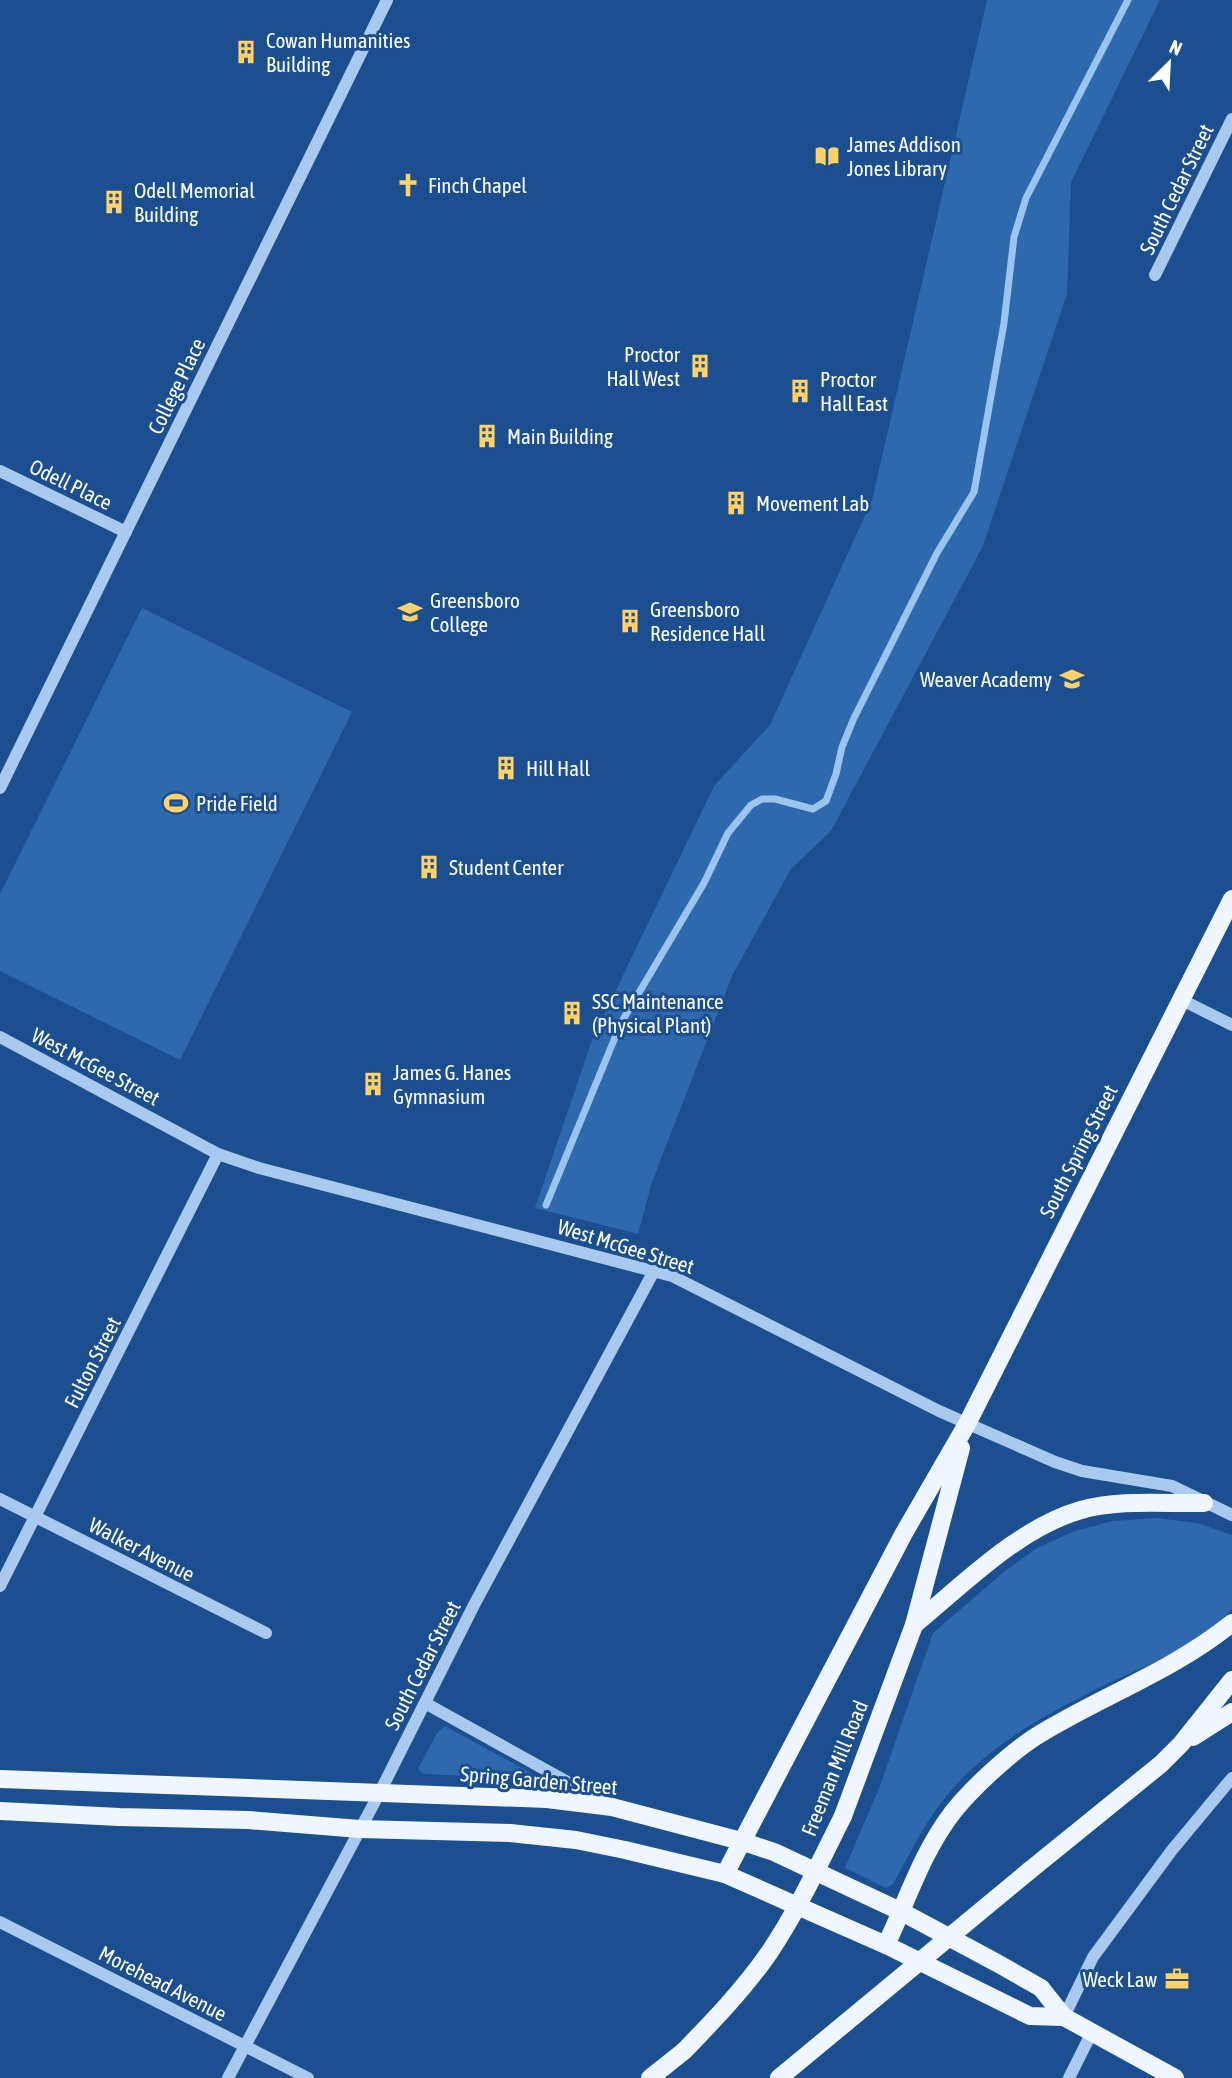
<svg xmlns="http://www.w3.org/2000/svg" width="1232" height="2078" viewBox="0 0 1232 2078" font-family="'Asap Condensed',sans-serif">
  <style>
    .green { fill: #2e69ad }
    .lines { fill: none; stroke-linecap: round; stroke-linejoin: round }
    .stream { stroke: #9cc4f0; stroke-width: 7 }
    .minor { stroke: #a9c9ee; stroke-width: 12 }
    .major { stroke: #f0f6ff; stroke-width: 18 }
    .major-bridge { stroke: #f0f6ff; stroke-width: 18 }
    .labels { text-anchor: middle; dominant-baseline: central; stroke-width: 6; stroke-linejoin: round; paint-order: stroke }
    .poi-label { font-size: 21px; fill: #fff; stroke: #1b4f8f; text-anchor: start }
    .street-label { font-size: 21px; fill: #fff; stroke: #1b4f8f }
  </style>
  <rect width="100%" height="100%" fill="#1b4f8f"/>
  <!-- green -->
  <g class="green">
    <polygon points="987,0 1160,0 1071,182 1067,294 983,546 831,831 791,869 732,976 652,1182 638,1234 535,1208 592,1040 714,786 770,725 872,500"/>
    <polygon points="142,608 352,712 180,1060 0,971 0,894"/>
    <path d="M1157,1518l40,5 35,12v74c-34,37 -83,55 -127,76 -67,33 -128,66 -172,129 -15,22 -27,47 -40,70l-7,4 -41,-20 35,-82 53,-153 72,-62 32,-23 38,-17 38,-10z"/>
    <polygon points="445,1726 535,1775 531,1779 424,1774 418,1769 437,1733"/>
  </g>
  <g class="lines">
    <!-- stream -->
    <polyline class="stream" points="546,1205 621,1023 704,883 728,833 751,805 762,799 775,799 813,809 826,801 836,774 842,747 854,718 937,553 974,492 1004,323 1014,237 1026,198 1128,0"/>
    <!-- minor -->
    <g class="minor">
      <polyline points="1155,275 1232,119"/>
      <polyline points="0,471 126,532"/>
      <polyline points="0,788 387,0"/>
      <polyline points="1180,999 1232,1025"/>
      <polyline points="0,1037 218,1154 259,1168 672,1276 939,1411 1055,1462 1082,1471 1172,1486 1232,1515"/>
      <polyline points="0,1499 266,1633"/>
      <polyline points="0,1586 218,1154"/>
      <polyline points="425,1703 609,1805"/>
      <polyline points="0,1922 308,2078"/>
      <polyline points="1064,2017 1093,1957 1172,1850 1232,1778"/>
      <polyline points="228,2078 380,1792 474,1605 654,1271"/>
      <polyline points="1069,2078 1092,2032"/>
    </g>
    <!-- major -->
    <g class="major">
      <path d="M914,1625c49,-40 104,-97 167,-115 38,-11 84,-6 123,-7"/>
      <polyline points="1193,1737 1232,1712"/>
      <polyline points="0,1779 547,1799 612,1807 741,1841 774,1852 902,1912 997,1963 1041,1988 1064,2017 1175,2078"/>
      <polyline points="0,1811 119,1817 248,1820 360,1829 510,1833 576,1840 625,1850 725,1874 886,1945 1030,2016 1064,2017"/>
      <polyline points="843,1816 914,1625 961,1448"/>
      <polyline points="1029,1871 1161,1764 1181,1744 1232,1680"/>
      <polyline points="725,1874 904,1533 967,1424 1232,899"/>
      <path d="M886,1945c21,-44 36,-93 67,-133 19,-24 56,-58 82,-75 64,-40 138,-66 197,-114"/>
      <polyline points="650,2078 684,2051"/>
    </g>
    <!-- major-bridge -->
    <g class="major-bridge">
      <path d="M684,2051c30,-31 60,-62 85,-98 29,-43 51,-91 74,-137"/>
      <polyline points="779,2078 1029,1871"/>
    </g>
  </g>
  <!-- icons -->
  <defs>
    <g id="building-bare" transform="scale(1.89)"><path d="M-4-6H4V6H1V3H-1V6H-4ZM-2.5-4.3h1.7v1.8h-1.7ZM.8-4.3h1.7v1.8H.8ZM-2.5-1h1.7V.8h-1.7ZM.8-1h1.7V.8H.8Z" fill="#ffd166" stroke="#1b4f8f" stroke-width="2.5" paint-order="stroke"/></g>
    <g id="library-bare" transform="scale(1.89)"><path d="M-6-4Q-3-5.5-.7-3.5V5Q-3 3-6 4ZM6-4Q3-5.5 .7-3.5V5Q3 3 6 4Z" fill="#ffd166" stroke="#1b4f8f" stroke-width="2.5" paint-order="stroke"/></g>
    <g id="church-bare" transform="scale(1.89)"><path d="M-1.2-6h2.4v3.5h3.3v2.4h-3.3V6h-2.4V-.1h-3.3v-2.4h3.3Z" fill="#ffd166" stroke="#1b4f8f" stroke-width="2.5" paint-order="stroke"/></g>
    <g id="university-bare" transform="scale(1.89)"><path d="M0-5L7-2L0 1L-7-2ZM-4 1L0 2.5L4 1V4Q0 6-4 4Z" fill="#ffd166" stroke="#1b4f8f" stroke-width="2.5" paint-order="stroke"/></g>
    <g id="school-bare" transform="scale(1.89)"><path d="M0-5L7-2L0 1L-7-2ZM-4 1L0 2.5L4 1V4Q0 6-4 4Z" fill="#ffd166" stroke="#1b4f8f" stroke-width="2.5" paint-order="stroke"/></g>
    <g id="stadium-bare" transform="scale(1.89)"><path d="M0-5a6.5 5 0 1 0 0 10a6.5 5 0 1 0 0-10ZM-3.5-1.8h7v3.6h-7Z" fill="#ffd166" stroke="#1b4f8f" stroke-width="2.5" paint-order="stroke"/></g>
    <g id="office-bare" transform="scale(1.89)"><path d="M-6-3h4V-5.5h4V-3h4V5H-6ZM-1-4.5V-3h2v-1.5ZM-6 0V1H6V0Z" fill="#ffd166" stroke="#1b4f8f" stroke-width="2.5" paint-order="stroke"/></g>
  </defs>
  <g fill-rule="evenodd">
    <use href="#building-bare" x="246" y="52"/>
    <use href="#library-bare" x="827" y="156"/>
    <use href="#church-bare" x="408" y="185"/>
    <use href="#building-bare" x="114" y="202"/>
    <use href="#building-bare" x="700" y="366"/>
    <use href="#building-bare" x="800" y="391"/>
    <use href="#building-bare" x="487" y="436"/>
    <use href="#building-bare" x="736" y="503"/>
    <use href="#university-bare" x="410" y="612"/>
    <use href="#building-bare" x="630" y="621"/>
    <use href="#school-bare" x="1072" y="679"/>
    <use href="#building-bare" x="506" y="768"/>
    <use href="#stadium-bare" x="176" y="803"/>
    <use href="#building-bare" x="429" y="867"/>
    <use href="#building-bare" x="572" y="1013"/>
    <use href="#building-bare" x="373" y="1084"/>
    <use href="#office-bare" x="1177" y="1979"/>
  </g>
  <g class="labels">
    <!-- poi labels -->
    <g class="poi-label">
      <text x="266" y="40">Cowan Humanities<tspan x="266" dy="24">Building</tspan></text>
      <text x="847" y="144">James Addison<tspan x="847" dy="24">Jones Library</tspan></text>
      <text x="428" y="185">Finch Chapel</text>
      <text x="134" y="190">Odell Memorial<tspan x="134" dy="24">Building</tspan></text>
      <text x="680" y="354" text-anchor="end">Proctor<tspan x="680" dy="24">Hall West</tspan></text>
      <text x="820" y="379">Proctor<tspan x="820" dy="24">Hall East</tspan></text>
      <text x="507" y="436">Main Building</text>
      <text x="756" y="503">Movement Lab</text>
      <text x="430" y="600">Greensboro<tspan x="430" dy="24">College</tspan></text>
      <text x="650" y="609">Greensboro<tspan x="650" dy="24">Residence Hall</tspan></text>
      <text x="1052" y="679" text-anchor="end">Weaver Academy</text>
      <text x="526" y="768">Hill Hall</text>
      <text x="196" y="803">Pride Field</text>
      <text x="449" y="867">Student Center</text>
      <text x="592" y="1001">SSC Maintenance<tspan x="592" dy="24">(Physical Plant)</tspan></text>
      <text x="393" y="1072">James G. Hanes<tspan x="393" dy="24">Gymnasium</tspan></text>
      <text x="1157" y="1979" text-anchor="end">Weck Law</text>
    </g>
    <!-- street labels -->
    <g class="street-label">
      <text transform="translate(1176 189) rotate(-64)">South Cedar Street</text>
      <text transform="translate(176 386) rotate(-64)">College Place</text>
      <text transform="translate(71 484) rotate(26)">Odell Place</text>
      <text transform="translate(96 1066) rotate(28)">West McGee Street</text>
      <text transform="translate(1078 1151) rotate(-63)">South Spring Street</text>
      <text transform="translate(626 1246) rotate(17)">West McGee Street</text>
      <text transform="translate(92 1362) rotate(-63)">Fulton Street</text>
      <text transform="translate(142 1549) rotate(27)">Walker Avenue</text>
      <text transform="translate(422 1665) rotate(-63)">South Cedar Street</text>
      <text transform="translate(834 1768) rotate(-68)">Freeman Mill Road</text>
      <text transform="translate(539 1780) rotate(5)">Spring Garden Street</text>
      <text transform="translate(163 1983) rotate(27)">Morehead Avenue</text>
    </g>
  </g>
  <!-- north arrow -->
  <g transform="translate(1169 63) rotate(24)" stroke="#1b4f8f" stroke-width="5" paint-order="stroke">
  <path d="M0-5L12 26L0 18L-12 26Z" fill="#ffffff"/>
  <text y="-10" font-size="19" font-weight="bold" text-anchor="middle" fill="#ffffff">N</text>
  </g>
</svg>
